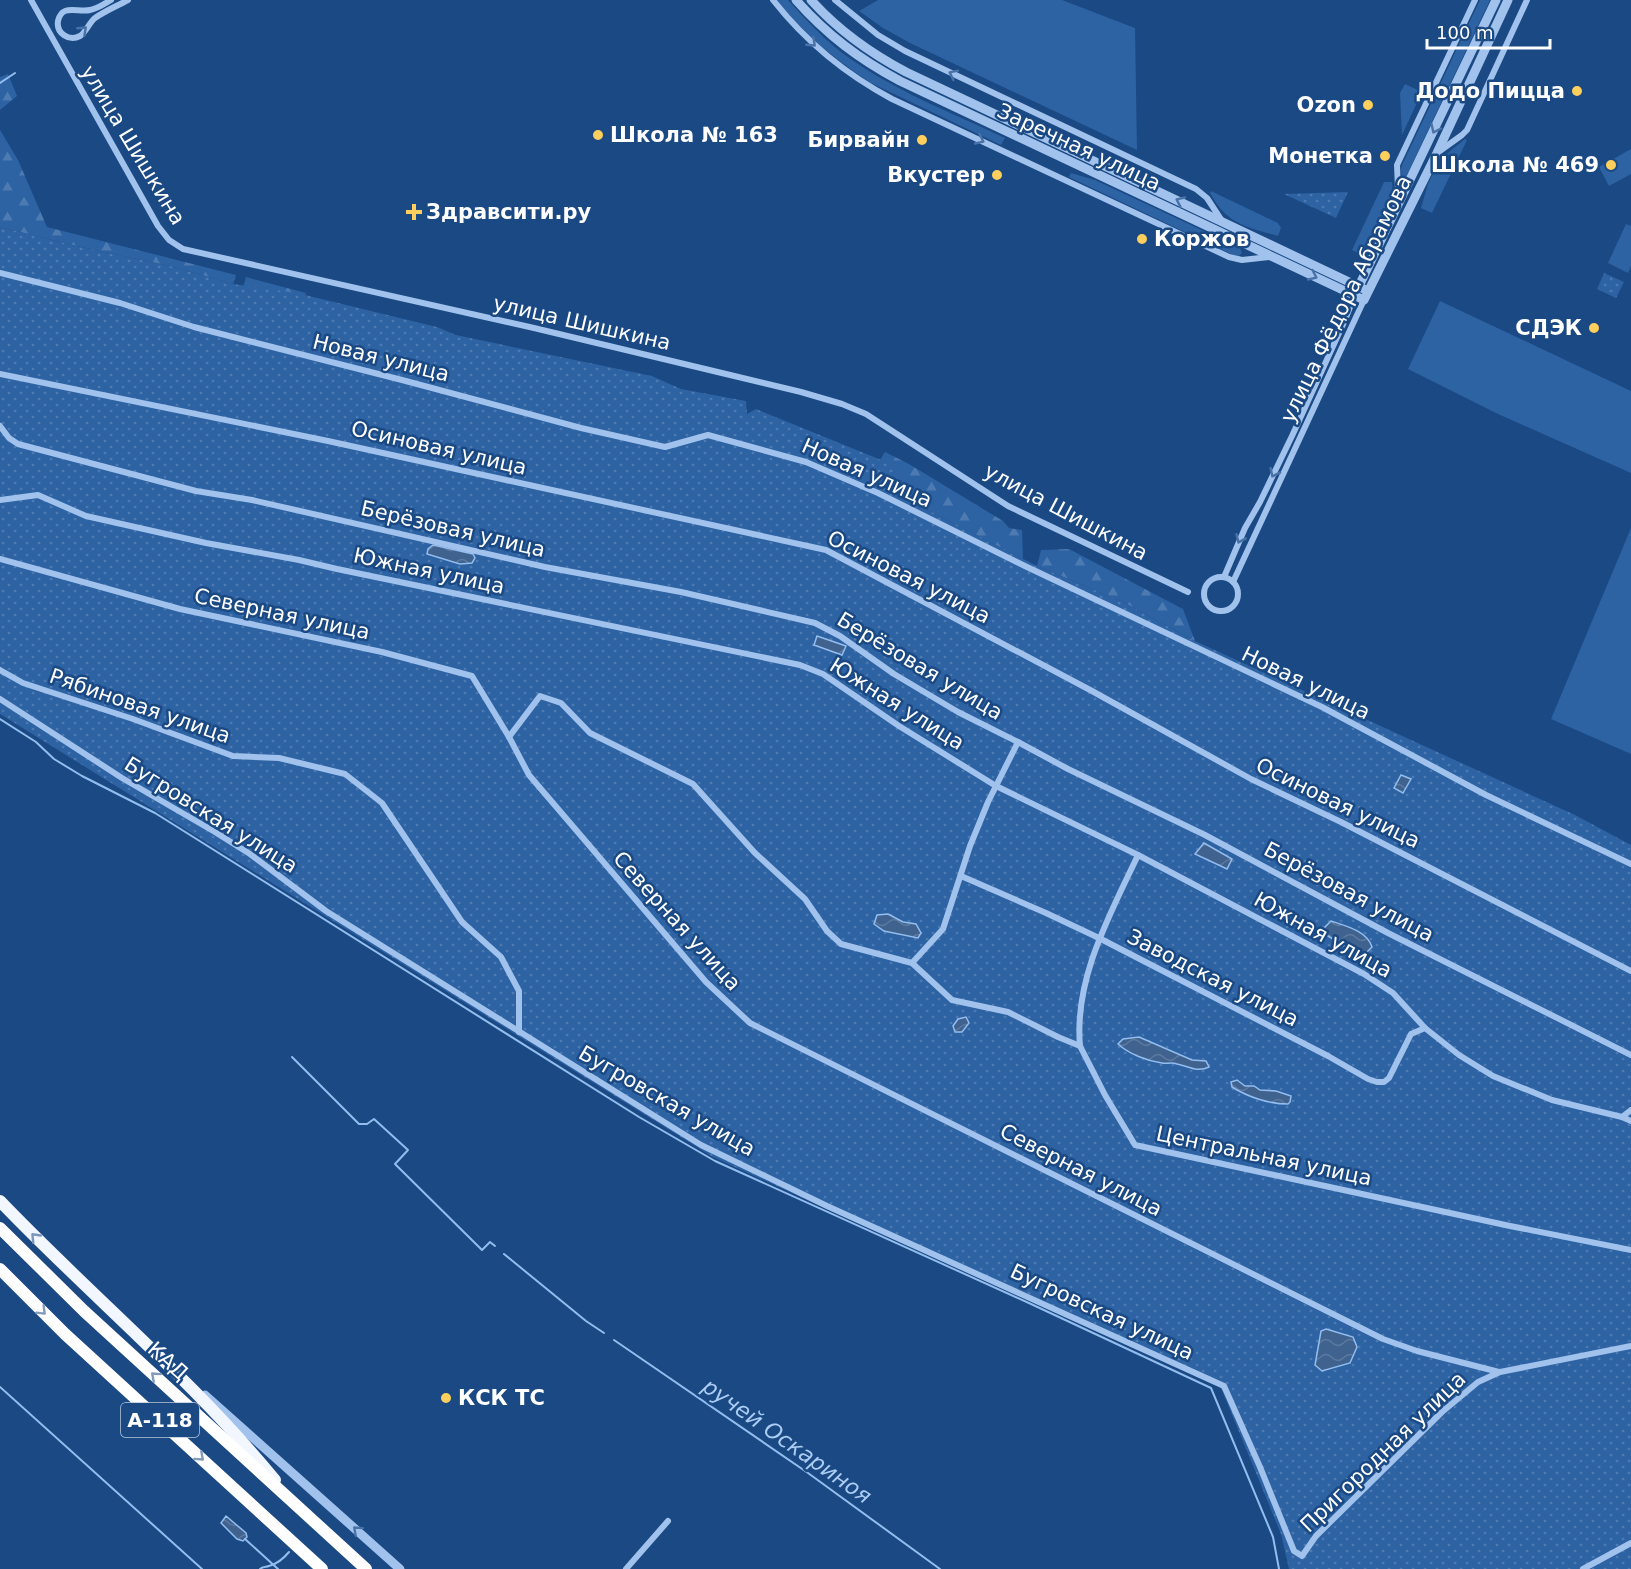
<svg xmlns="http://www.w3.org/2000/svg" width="1631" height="1569" viewBox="0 0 1631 1569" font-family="'DejaVu Sans',sans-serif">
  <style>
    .grass { fill: #2d62a3 }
    .forest { fill: url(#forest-firs) }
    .park { fill: url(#park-dots) }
    .water { fill: url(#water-waves); stroke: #93bdee; stroke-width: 1.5 }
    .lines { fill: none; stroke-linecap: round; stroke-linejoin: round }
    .stream { stroke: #93bdee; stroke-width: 2 }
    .minor { stroke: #a0c2ec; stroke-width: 6 }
    .tertiary { stroke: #a0c2ec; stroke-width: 9 }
    .trunk { stroke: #f2f7ff; stroke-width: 12 }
    .motorway { stroke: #fff; stroke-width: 12 }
    .oneway { stroke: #4973a8 }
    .oneway2 { stroke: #7b97bb }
    .oneway3 { stroke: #819bbb }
    .poi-dot { fill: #fecf5c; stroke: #1a4984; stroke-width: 2 }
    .labels { text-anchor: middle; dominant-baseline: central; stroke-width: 5; stroke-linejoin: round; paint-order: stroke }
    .shield { fill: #1a4984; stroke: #bac8da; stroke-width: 1.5 }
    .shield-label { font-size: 20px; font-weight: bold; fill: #fff }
    .poi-label { font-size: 21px; font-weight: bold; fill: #fff; stroke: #1a4984; text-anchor: end }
    .street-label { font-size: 21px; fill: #fff; stroke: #1a4984 }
    .water-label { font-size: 22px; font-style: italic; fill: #abccf3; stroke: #1a4984 }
  </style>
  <defs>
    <pattern id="forest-firs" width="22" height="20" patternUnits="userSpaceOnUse" patternTransform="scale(1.5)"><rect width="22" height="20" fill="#2d62a3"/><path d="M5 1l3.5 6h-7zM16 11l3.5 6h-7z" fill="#4c7ab1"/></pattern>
    <pattern id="park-dots" width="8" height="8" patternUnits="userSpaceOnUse" patternTransform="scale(1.5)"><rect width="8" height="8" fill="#2d62a3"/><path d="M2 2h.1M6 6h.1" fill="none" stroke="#4c7ab1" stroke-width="1.8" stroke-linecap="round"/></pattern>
    <pattern id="water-waves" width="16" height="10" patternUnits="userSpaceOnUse" patternTransform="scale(1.5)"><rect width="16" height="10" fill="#3f628e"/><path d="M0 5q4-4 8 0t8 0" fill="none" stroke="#5c7a9f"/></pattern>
  </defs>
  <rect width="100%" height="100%" fill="#1a4984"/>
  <!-- grass -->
  <g class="grass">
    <path d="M777,0h11c17,19 34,37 53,52 49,37 109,60 164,86l-4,7 -130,-62c-35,-23 -68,-49 -94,-83z"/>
    <polygon points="878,0 1062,0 1135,28 1137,150 910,43 883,28 859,11"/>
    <polygon points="1480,0 1490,0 1403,183 1402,184 1401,169 1402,165"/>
    <polygon points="1405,84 1422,92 1402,135 1400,93"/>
    <polygon points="1465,139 1467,140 1432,213 1421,208 1428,184 1439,160"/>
    <polygon points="1631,149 1631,174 1609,186 1599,167"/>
    <polygon points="1071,173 1095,180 1240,248 1242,253 1239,256 1233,255 1069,177"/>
    <polygon points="1384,182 1392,182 1393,193 1364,256 1352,250"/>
    <path d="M1211,191l67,32 3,5 -3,8c-17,-5 -37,-9 -50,-20 -8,-6 -13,-15 -18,-23z"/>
    <polygon points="1626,224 1631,226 1631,266 1628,273 1608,263"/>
    <polygon points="1440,301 1631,391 1631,473 1498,414 1408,369"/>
    <polygon points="1631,528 1631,754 1551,719"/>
  </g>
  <!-- forest -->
  <g class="forest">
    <polygon points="8,74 17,96 0,110 0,77"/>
    <polygon points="0,130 18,160 47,227 236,275 233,284 170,266 72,245 0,227"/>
    <polygon points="246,277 306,293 298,316 243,288"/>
    <polygon points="885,452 909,464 1003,521 1009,528 1022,530 1023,559 889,490 880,460"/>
    <polygon points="1069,549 1183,609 1195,641 1123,602 1037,566 1041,550"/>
  </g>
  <!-- park -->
  <g class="park">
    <polygon points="1348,192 1336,218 1284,194"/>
    <polygon points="0,227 72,245 170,266 233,284 297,293 437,327 456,335 652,376 681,389 746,401 747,414 756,409 896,466 889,490 1037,566 1123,602 1195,641 1575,815 1631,845 1631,1569 1289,1569 1281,1534 1221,1388 713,1157 0,714"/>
    <polygon points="1604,273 1624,282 1616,298 1597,289"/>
  </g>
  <!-- water -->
  <g class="water">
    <polygon points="433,545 473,554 475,558 472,563 460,564 427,554 428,549"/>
    <polygon points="817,636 846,646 842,655 814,645"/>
    <polygon points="1401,775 1411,779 1403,793 1394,788"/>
    <polygon points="1204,843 1232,859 1227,869 1195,854"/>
    <polygon points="888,914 903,922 916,924 921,933 918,938 884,931 874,924 877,915"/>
    <path d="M1331,921c15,5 36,10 41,26l-7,7 -21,-8 -21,-13 2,-6z"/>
    <polygon points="966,1017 969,1023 962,1032 955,1032 953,1026 958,1019"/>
    <path d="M1139,1037l53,23 14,1 3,6c-12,6 -21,-1 -32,-3 -5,-2 -10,0 -15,-1 -15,-2 -33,-9 -44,-19l5,-5z"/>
    <path d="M1237,1080l8,6h9l6,4 16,1 15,5 -1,6 -2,2c-19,0 -40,-7 -56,-17l-1,-5z"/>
    <polygon points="1326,1329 1353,1337 1357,1347 1350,1363 1322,1371 1315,1365 1321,1331"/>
    <polygon points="226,1516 246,1533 247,1537 243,1541 237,1539 221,1523"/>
  </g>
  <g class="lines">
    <!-- stream -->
    <g class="stream">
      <polyline points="0,83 15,73"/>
      <polyline points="0,719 36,742 54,759 82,776 155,813 639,1117 715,1161 1031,1304 1211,1388 1273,1537 1279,1569"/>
      <polyline points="292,1057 359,1124 367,1124 374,1119 408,1150 395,1164 482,1250 490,1242 495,1246"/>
      <polyline points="504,1254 586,1321 604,1333"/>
      <polyline points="614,1340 808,1473 940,1569"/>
      <polyline points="0,1387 202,1569"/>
      <polyline points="245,1539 278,1569"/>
      <path d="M260,1569c2,-2 6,-2 9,-3 8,-2 15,-8 20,-14"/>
    </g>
    <!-- minor -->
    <g class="minor">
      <polyline points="31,0 158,226 169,240 183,249 534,328 726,374 801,392 842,404 866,414 1008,506 1188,592"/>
      <path d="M111,0c-7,4 -14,9 -21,10 -12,3 -28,-7 -32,11 -2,12 11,21 22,15 6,-4 9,-13 15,-18 10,-7 22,-12 33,-18"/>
      <path d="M773,0c33,42 72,74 119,99l337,158 13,3 27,-3"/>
      <polyline points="835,0 878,35 905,51 1196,189 1207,198 1222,221"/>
      <polyline points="1437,153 1462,135 1467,130 1527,0"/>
      <polyline points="1400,201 1398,189 1397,165 1475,0"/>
      <polyline points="0,273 120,303 194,327 402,380 581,428 665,447 708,435 806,462 878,493 1027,567 1322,707 1486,795 1631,864"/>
      <polyline points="0,374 328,441 826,550 1092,691 1251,779 1341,822 1631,971"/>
      <polyline points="0,426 9,438 18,444 196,491 252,500 545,567 681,592 815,623 840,636 894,674 958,712 1018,742 1068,769 1205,835 1388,933 1631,1055"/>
      <polyline points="0,500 38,495 86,516 206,543 299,560 337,569 800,665 823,674 899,726 996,786 1138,855 1364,974 1393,993 1425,1028 1459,1055 1493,1076 1552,1100 1622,1117 1631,1121"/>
      <polyline points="0,559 180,609 382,652 472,676 509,737 529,775 706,982 750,1023 1383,1339 1417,1351 1499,1372"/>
      <circle cx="1221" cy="594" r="17"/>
      <polyline points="1224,577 1245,528 1260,502 1292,436 1345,320 1356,292"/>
      <polyline points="1233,582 1364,300"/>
      <polyline points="0,670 23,683 133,719 233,756 279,758 345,774 382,803 462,922 501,957 519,991 519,1032"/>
      <polyline points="0,699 122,778 215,832 250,854 326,911 701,1145 827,1206 1224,1386 1260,1467 1294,1551 1302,1556 1316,1536 1442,1412 1478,1382 1500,1372 1631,1346"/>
      <polyline points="509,737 540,696 561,703 590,733 693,784 755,853 805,899 827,931 841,944 912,963 952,1000 1008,1012 1058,1037 1080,1046 1105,1095 1135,1145 1510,1226 1631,1250"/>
      <polyline points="961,876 1046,913 1099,938 1328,1056 1368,1079 1377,1082 1384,1082 1389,1078 1411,1034 1425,1028"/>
      <polyline points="912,963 943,929 970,846 988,802 1018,742"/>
      <path d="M1080,1046c-6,-68 30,-131 58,-191"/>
      <polyline points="1622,1117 1631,1110"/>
      <polyline points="626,1569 668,1521"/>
      <polyline points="1583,1569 1631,1543"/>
    </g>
    <!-- tertiary -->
    <g class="tertiary">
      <path d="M796,0c31,35 63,59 104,81l464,219 73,-147 71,-153"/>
      <path d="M811,0c27,30 59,53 95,72l462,219"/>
      <polyline points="1359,286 1496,0"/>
      <polyline points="205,1395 400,1569"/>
    </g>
    <!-- trunk -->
    <path class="trunk" d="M0,1201c90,94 192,178 275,279"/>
    <!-- motorway -->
    <g class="motorway">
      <polyline points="0,1228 84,1311 366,1569"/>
      <polyline points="0,1269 65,1334 322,1569"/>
    </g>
  </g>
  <!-- one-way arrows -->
  <defs><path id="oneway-chevron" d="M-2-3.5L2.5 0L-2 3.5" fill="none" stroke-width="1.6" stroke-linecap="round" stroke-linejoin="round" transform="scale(1.5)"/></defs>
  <g class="oneway">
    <use href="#oneway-chevron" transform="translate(83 30) rotate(-43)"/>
    <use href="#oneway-chevron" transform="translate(812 43) rotate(43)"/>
    <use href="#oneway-chevron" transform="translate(953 74) rotate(-154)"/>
    <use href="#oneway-chevron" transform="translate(1435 129) rotate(115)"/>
    <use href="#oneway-chevron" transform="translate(980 140) rotate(25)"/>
    <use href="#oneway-chevron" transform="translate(1180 201) rotate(-155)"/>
    <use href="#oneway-chevron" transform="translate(1313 276) rotate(25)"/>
    <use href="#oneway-chevron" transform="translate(1274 473) rotate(116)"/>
    <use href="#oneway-chevron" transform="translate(1240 539) rotate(114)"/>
    <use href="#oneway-chevron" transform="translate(357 1530) rotate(-138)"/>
  </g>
  <use class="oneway2" href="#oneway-chevron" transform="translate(35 1237) rotate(-134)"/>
  <g class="oneway3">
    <use href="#oneway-chevron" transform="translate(42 1311) rotate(45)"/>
    <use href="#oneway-chevron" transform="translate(155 1376) rotate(-138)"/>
    <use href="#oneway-chevron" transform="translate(200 1457) rotate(42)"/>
  </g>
  <!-- markers -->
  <g class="poi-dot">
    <circle cx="1577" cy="91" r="6"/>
    <circle cx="1368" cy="105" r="6"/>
    <circle cx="598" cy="135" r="6"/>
    <circle cx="922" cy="140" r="6"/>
    <circle cx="1385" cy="156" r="6"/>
    <circle cx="1611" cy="165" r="6"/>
    <circle cx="997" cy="175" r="6"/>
    <path d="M411 203h6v6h6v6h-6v6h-6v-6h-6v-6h6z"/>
    <circle cx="1142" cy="239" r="6"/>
    <circle cx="1594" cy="328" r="6"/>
    <circle cx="446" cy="1398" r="6"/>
  </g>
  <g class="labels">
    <!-- shield labels -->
    <rect class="shield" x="121" y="1403" width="78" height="34" rx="4.5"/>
    <g class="shield-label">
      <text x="160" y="1420">А-118</text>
    </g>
    <!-- poi labels -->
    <g class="poi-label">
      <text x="1565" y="91">Додо Пицца</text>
      <text x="1356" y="105">Ozon</text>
      <text x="610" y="135" text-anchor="start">Школа № 163</text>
      <text x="910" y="140">Бирвайн</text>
      <text x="1373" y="156">Монетка</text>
      <text x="1599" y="165">Школа № 469</text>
      <text x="985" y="175">Вкустер</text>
      <text x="426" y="212" text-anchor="start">Здравсити.ру</text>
      <text x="1154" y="239" text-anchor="start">Коржов</text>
      <text x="1582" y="328">СДЭК</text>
      <text x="458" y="1398" text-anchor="start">КСК ТС</text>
    </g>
    <!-- street labels -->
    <g class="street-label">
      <text transform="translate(133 145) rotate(59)">улица Шишкина</text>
      <text transform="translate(1079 147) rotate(25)">Заречная улица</text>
      <text transform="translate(1346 299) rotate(-64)">улица Фёдора Абрамова</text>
      <text transform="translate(582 323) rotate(13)">улица Шишкина</text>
      <text transform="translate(381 358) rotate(14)">Новая улица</text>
      <text transform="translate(439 448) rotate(13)">Осиновая улица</text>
      <text transform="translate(867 473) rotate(24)">Новая улица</text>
      <text transform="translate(1066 512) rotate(28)">улица Шишкина</text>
      <text transform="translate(453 529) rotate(13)">Берёзовая улица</text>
      <text transform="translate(429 571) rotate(12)">Южная улица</text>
      <text transform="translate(909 577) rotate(27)">Осиновая улица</text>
      <text transform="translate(282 614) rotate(12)">Северная улица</text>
      <text transform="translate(920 666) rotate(31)">Берёзовая улица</text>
      <text transform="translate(1306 683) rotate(26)">Новая улица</text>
      <text transform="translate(897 704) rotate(32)">Южная улица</text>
      <text transform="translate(140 706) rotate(19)">Рябиновая улица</text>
      <text transform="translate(1338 803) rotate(26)">Осиновая улица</text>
      <text transform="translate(211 815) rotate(32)">Бугровская улица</text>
      <text transform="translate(1349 892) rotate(28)">Берёзовая улица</text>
      <text transform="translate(677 921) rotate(48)">Северная улица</text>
      <text transform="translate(1323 935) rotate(29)">Южная улица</text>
      <text transform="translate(1213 978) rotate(27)">Заводская улица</text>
      <text transform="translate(667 1101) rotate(30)">Бугровская улица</text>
      <text transform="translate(1264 1156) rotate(12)">Центральная улица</text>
      <text transform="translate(1081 1170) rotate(27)">Северная улица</text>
      <text transform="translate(1102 1312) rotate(25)">Бугровская улица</text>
      <text transform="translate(168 1361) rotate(42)">КАД</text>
      <text transform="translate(1383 1452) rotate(-44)">Пригородная улица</text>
    </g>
    <!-- water labels -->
    <g class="water-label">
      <text transform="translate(787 1441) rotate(35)">ручей Оскариноя</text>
    </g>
  </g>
  <!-- scale -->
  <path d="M1427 39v9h123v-9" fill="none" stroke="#ffffff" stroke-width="3"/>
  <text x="1436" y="39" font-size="18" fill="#ffffff" stroke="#1a4984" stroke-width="4.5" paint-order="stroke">100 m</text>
</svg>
